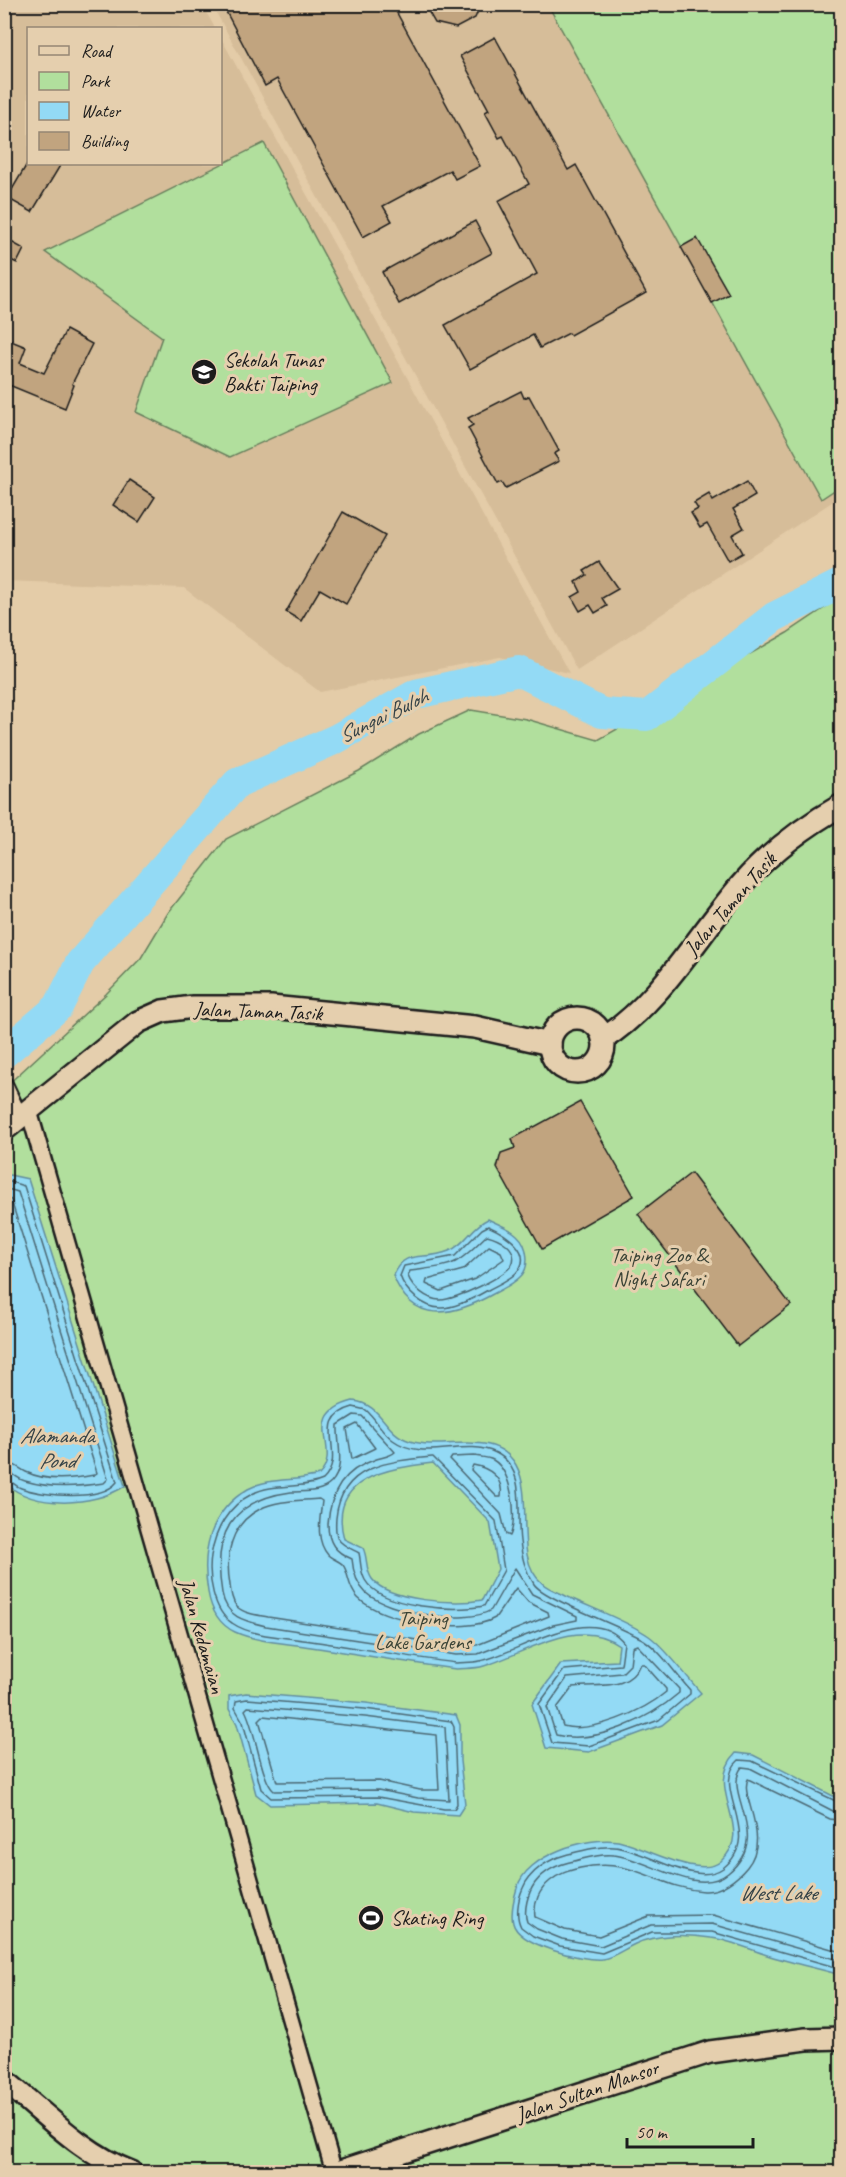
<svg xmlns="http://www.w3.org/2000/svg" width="846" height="2177" viewBox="0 0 846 2177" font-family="Caveat,sans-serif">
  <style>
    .built { fill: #d6bd99 }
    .green { fill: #b1df9d; stroke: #667e5c; stroke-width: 1.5 }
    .water { fill: #93daf5; stroke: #638e9e; stroke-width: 1.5; fill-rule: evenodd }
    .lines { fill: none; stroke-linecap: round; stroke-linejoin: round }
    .shore { stroke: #4c6873; stroke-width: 1.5 }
    .river { stroke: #93daf5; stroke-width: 30 }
    .building { fill: #c1a47f; stroke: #1c1c1c; stroke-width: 1.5 }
    .street-casing { stroke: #1c1c1c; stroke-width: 20 }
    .secondary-casing { stroke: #1c1c1c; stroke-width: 26 }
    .street { stroke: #e5cfae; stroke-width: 15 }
    .secondary { stroke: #e5cfae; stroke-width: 21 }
    .labels { text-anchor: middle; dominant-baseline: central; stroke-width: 6; stroke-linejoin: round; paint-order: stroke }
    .poi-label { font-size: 21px; fill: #1c1c1c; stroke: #e5cfae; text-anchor: start }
    .street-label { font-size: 21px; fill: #1c1c1c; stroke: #e5cfae }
    .park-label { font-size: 21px; fill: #3a4336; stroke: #e5cfae }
    .water-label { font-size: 22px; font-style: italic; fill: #344247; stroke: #e5cfae }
  </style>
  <rect width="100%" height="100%" fill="#e4cca8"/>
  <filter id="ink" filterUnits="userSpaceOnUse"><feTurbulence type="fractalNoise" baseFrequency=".0167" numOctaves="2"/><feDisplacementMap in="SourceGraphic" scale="12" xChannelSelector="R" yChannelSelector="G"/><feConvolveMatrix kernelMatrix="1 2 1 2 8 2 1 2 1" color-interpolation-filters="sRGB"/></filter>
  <g filter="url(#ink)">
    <!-- built -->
    <g class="built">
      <polygon points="5,5 202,5 215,28 28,28 28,164 220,164 221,38 569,673 500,657 320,692 184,588 5,581"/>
      <polygon points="212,5 841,5 841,496 577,670"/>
    </g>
    <!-- green -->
    <g class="green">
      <polygon points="548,5 841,5 842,485 821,499"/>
      <polygon points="264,143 393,383 230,457 136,412 162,337 45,252"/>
      <polygon points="841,597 841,2172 5,2172 5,1087 106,994 141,958 168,913 226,839 359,771 419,734 471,710 526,719 598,740 787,633"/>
    </g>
    <!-- water -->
    <g class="water">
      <path d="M5,1174l23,5 97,307c-32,21 -91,23 -120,-3z"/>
      <path d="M488,1219c9,5 22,9 29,16 11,10 14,32 3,42 -7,7 -19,13 -27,17 -39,22 -81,32 -100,-19 13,-28 30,-13 56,-24 16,-6 23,-25 39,-32z"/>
      <path d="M353,1401c30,3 30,32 57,40 35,11 84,-14 106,24 19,34 -4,93 26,118 6,6 17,9 24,13 25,12 60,24 83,40 18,13 37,40 52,57l-39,32 -73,27 -43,-4 -14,-44 29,-40 56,-3 2,-16c-42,-30 -94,9 -135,21 -9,3 -19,2 -28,3 -49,-6 -97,-15 -145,-22 -24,-4 -54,-5 -76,-15 -17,-8 -24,-22 -27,-40 -7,-40 1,-80 40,-103 21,-12 48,-7 71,-14 25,-24 -20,-60 34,-74zM433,1463l57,59 8,47 -16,31c-25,5 -94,1 -110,-21 -7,-10 -4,-21 -9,-31l-19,-9c-17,-62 45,-71 89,-76z"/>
      <polygon points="246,1693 366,1703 456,1715 460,1725 460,1761 465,1804 458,1815 414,1812 377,1803 270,1805 256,1794 237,1724 229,1709 229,1696"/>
      <path d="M736,1753l17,2 88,45v175c-24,-7 -50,-12 -74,-20 -18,-6 -38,-15 -56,-17 -24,-4 -55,-4 -76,6 -11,5 -22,14 -33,15 -20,2 -84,-14 -89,-36 -3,-11 1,-25 4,-35 9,-33 70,-52 101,-47 25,5 82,39 103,20 36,-32 -19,-72 15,-108z"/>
    </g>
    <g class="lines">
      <!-- shore -->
      <g class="shore">
        <path d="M4,1180l20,6 93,296c-16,20 -74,14 -96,6 -7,-2 -9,-8 -17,-9"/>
        <path d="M4,1188l14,4 90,287 -4,4c-28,4 -51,6 -79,-2 -8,-2 -11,-9 -21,-9"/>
        <path d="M4,1197l7,3 86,273 -3,2c-22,4 -47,7 -68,-3 -8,-4 -11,-9 -22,-9"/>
        <path d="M488,1226c16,7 48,26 28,47 -7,7 -19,12 -28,17 -12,7 -32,18 -47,18 -18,0 -36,-17 -41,-32l4,-10 51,-10 27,-27z"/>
        <path d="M487,1235c12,3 30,12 26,27 -3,13 -60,39 -73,38 -13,0 -28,-13 -32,-24l2,-5c46,-6 43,-3 77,-36z"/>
        <polygon points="489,1246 501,1252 504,1259 475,1279 441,1291 426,1284 427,1280 463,1270"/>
        <path d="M353,1407l13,3c10,9 16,22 27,30 31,23 72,-3 103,13 32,16 20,61 24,88 2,17 5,29 14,43 10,15 89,43 110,56 17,11 32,35 46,50v4l-31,26 -70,26 -37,-3 -13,-39 25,-34 57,-5 3,-22c-32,-43 -107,11 -144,18 -8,2 -16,1 -24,2 -48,-6 -97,-15 -145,-22 -24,-4 -59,-4 -79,-18 -19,-12 -24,-46 -21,-67 4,-26 17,-50 41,-62 22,-12 49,-4 71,-14 26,-25 -14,-61 30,-73z"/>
        <path d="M354,1415l8,1 33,36c-5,5 -14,5 -21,8 -30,10 -44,32 -46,64 0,19 7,28 24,35 1,13 4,24 14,34 21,19 101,33 125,17l24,-42 17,26 45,22v4l-24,5 -75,29 -22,1 -190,-29c-22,-5 -40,-9 -44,-33 -10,-58 9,-93 69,-101 14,-1 30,1 40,-9 15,-16 6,-39 7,-58z"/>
        <polygon points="357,1424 375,1448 352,1459 347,1429"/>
        <path d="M474,1456c6,1 14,1 19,4 19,11 25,58 17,76l-4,-2 -5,-20 -51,-54 2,-3z"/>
        <path d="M433,1457l63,64 8,49 -20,36c-29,6 -103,2 -119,-26 -5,-9 -4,-18 -6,-27 -19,-10 -25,-10 -23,-35 5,-53 53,-57 97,-61z"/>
        <path d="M473,1465c17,3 31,13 28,32h-4l-26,-27z"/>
        <path d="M319,1499l3,2c-2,18 -7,39 6,54 4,4 12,6 15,10 6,7 4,22 15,33 24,24 108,37 137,20l21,-30 12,14 20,10 1,4 -72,29 -21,1 -188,-29c-10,-2 -23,-3 -31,-10 -5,-6 -6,-14 -7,-22 -5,-29 0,-61 30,-76 17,-9 40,-8 59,-10z"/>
        <path d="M637,1645l42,44v4c-30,26 -83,52 -123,42l-9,-28 20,-29 55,-5 8,-8 2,-18z"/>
        <path d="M640,1664h4l22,25v3c-22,19 -75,42 -103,34l-6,-18 16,-21c24,-4 56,5 67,-23z"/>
        <polygon points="247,1699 365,1709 451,1721 454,1727 457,1804 454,1809 444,1809 378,1797 271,1798 261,1789 243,1722 235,1708 236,1701"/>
        <path d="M248,1707l117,10 80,10 4,73 -31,-2 -40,-8 -104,1c-13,-10 -18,-61 -29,-81z"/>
        <polygon points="263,1716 436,1735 439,1790 420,1790 379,1781 277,1782 259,1720"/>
        <path d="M842,1804l-90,-43 -13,-1c-31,27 27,75 -16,108 -28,20 -78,-19 -109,-21 -16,-1 -33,4 -49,8 -16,4 -35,16 -42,33 -5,11 -8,28 -2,39l12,9 27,10 42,7 50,-21h60l130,37"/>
        <path d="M842,1812l-9,-1 -83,-43 -8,-1c-21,26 32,68 -14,106 -30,25 -81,-15 -114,-18 -13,-2 -28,3 -40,6 -16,3 -29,9 -39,22 -7,10 -12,27 -8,39l10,7 25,10 39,7 50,-21 61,-1 130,37"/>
        <path d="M842,1821l-12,-2 -82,-40c-9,17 24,58 -1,88 -10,12 -26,25 -43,24 -48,-3 -70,-35 -124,-23 -12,3 -20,5 -30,13 -10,8 -17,22 -15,36l30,13 34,6 50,-20 64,-1 129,37"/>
      </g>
      <!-- river -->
      <polyline class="river" points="4,1053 58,1007 80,963 237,783 336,739 416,694 519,671 602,713 647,716 774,617 842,583"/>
    </g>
    <!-- building -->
    <g class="building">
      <polygon points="222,4 392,4 480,166 455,179 450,170 383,206 392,221 363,237 277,79 265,86"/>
      <polygon points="434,4 481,4 475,18 456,28 435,23 427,9"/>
      <polygon points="495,37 568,170 576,165 646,293 570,335 569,333 540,348 533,335 470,369 445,325 537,274 498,201 529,184 503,136 499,138 485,112 489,110 460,56"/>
      <polygon points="27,164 61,164 32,212 7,198"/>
      <polygon points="475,221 492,253 399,304 382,272"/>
      <polygon points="4,238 24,249 17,263 4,257"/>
      <polygon points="697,238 729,294 712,303 681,247"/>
      <polygon points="66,330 92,344 72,384 74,385 65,408 4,383 4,338 26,347 20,363 44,373"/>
      <polygon points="521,391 524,398 529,396 559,451 554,454 559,461 506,488 502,482 498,484 468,428 473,425 468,418"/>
      <polygon points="129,480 155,497 139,522 113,505"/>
      <polygon points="747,481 755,496 733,509 744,528 732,535 742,553 728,561 707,524 700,528 691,513 698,509 694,503 709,494 713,501"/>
      <polygon points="343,512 385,536 346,604 320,589 301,621 286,612"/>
      <polygon points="599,562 618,589 602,598 607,606 595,613 590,605 580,611 572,597 581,592 576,582 587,575 584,571"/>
      <polygon points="580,1102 634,1196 542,1249 497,1168 501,1153 515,1148 512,1139"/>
      <polygon points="691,1173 791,1305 738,1346 638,1214"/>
    </g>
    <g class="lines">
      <!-- street casing -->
      <g class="street-casing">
        <g id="street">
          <polyline points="4,1084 20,1118"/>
          <polyline points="29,1111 334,2172"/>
        </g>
      </g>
      <!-- secondary casing -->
      <g class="secondary-casing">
        <g id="secondary">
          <circle cx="577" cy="1045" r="27"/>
          <path d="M603,1039c58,-37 93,-102 138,-154 29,-33 62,-58 101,-80"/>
          <polyline points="4,1130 138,1022 163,1011 193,1007 271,1007 475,1027 550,1044"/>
          <path d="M4,2080c39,32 80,75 127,92"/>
          <polyline points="338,2172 710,2052 806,2039 842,2038"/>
        </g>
      </g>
      <!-- street -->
      <use href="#street" class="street"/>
      <!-- secondary -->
      <use href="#secondary" class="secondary"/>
    </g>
  </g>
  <!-- icons -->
  <defs>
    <g id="school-disc" transform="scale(1.35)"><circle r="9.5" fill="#1c1c1c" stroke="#e5cfae"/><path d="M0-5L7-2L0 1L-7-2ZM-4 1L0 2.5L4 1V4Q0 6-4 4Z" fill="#fff"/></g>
    <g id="stadium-disc" transform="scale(1.35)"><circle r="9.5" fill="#1c1c1c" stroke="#e5cfae"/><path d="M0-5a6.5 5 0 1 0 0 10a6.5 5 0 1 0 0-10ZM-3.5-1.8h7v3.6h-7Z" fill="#fff"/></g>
  </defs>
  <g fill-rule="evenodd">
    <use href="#school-disc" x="204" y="372"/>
    <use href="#stadium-disc" x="371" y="1918"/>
  </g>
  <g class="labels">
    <!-- poi labels -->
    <g class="poi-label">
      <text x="224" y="360">Sekolah Tunas<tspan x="224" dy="24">Bakti Taiping</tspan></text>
      <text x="391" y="1918">Skating Ring</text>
    </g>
    <!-- street labels -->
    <g class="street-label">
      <text transform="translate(730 904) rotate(-49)">Jalan Taman Tasik</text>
      <text transform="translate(258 1011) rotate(2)">Jalan Taman Tasik</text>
      <text transform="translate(202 1636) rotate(74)">Jalan Kedamaian</text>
      <text transform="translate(587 2091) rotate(-19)">Jalan Sultan Mansor</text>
    </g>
    <!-- park labels -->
    <g class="park-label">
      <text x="659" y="1255">Taiping Zoo &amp;<tspan x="659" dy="24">Night Safari</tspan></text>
      <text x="423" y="1618">Taiping<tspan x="423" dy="24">Lake Gardens</tspan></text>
    </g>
    <!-- water labels -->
    <g class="water-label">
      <text transform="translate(383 716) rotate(-26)">Sungai Buloh</text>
      <text x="57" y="1436">Alamanda<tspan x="57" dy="25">Pond</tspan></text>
      <text x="778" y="1893">West Lake</text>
    </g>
  </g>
  <!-- margin -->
  <rect width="846" height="2177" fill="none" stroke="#e5cfae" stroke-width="24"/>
  <rect x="12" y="12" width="822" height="2153" fill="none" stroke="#1c1c1c" stroke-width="2" filter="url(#ink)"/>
  <!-- legend -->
  <rect x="27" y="27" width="195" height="138" fill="#e5cfae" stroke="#958774" stroke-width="1.5"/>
  <rect x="39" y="46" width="30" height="9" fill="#e5cfae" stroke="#958774" stroke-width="1.5"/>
  <text x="81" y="57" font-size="18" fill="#1c1c1c">Road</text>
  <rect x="39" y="72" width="30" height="18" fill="#b1df9d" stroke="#958774" stroke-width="1.5"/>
  <text x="81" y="87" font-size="18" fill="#1c1c1c">Park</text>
  <rect x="39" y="102" width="30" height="18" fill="#93daf5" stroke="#958774" stroke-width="1.5"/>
  <text x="81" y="117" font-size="18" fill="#1c1c1c">Water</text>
  <rect x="39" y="132" width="30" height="18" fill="#c1a47f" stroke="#958774" stroke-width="1.5"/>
  <text x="81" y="147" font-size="18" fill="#1c1c1c">Building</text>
  <!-- scale -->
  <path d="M627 2138v9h126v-9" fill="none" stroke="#1c1c1c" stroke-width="3"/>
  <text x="636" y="2138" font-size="18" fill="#1c1c1c" stroke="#e5cfae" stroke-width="4.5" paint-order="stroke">50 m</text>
</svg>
